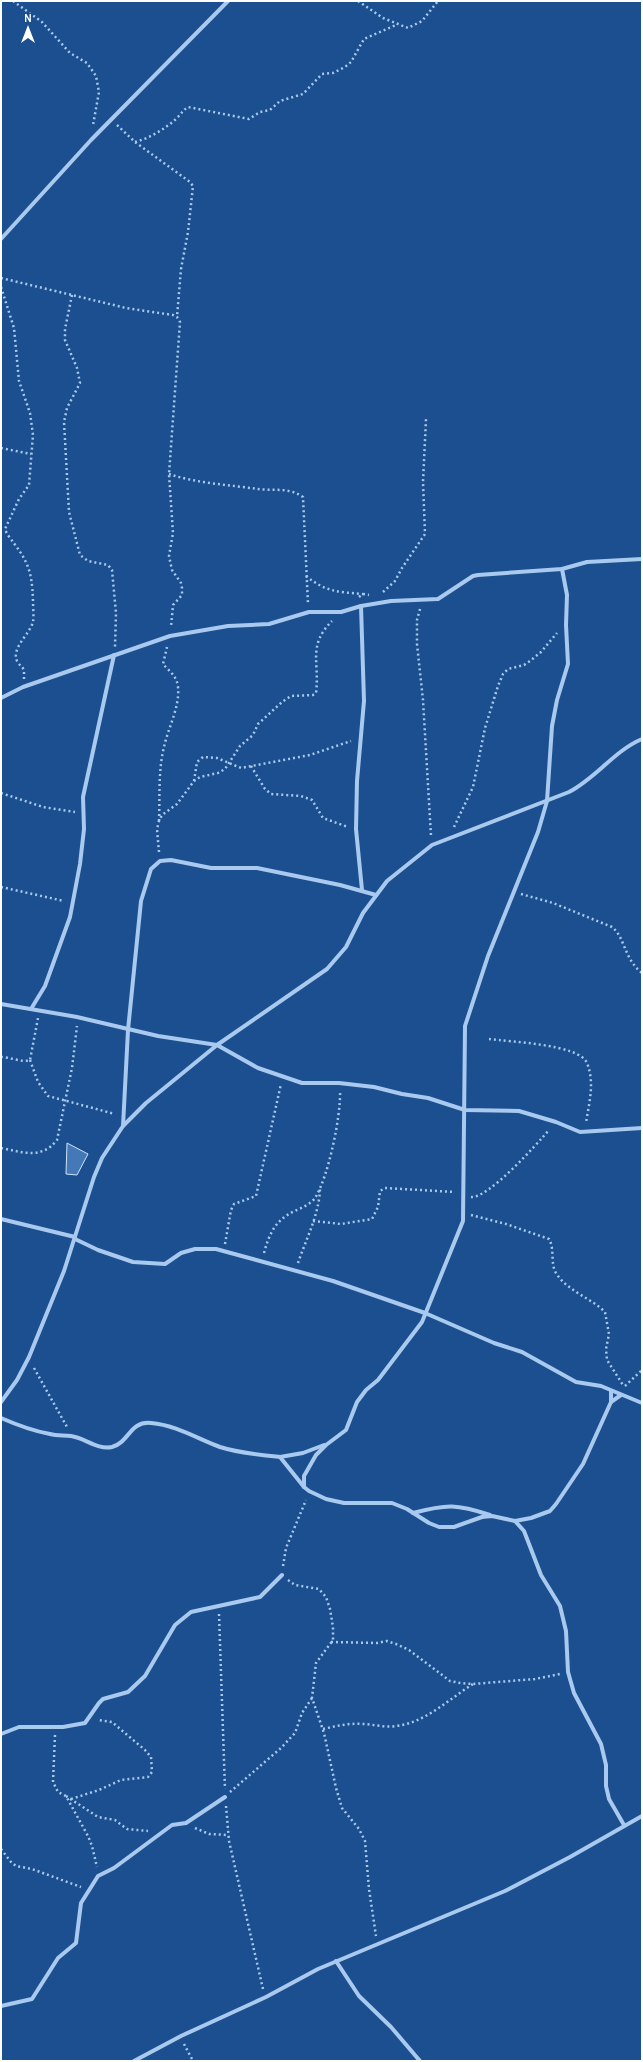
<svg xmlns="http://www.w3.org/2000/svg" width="643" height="2062" viewBox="0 0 643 2062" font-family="Karla,sans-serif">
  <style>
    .building { fill: #4478b7; stroke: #cfe3fa }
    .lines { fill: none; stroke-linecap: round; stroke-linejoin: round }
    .path { stroke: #a9c9ee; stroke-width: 2.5; stroke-dasharray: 2 3; stroke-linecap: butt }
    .street { stroke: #a9c9ee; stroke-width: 4 }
  </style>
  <rect width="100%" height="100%" fill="#1b4f8f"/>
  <!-- building -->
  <polygon class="building" points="67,1143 88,1154 77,1175 66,1174"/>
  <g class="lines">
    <!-- path -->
    <g class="path">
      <polyline points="13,1 42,22 70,53 87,63 96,76 99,92 93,125"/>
      <polyline points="358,1 383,18 408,28 422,21 438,1"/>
      <polyline points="117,125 135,142 190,182 193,186 188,232 181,269 177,317"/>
      <path d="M135,142c15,-4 30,-13 42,-24 4,-4 6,-8 11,-11l61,12 11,-7 10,-2 10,-9 23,-7 19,-20 11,-1 12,-6 6,-5 13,-23 32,-14"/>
      <polyline points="1,278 126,308 173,315 177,317 180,322 169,474 173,533 169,556 172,570 181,583 182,588 182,595 173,605 171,627"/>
      <path d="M1,287l13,41 5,53 11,32 3,22 -4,50 -10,14 -14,30 2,5c20,26 25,34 26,67 0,7 1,15 0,21 -3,12 -22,26 -16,39 2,4 5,5 7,9v9"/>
      <polyline points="72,295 65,329 65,340 77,368 80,383 67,408 64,422 69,512 80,555 88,561 108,565 112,570 116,613 115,647"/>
      <polyline points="1,448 31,454"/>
      <path d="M169,474c26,9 61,11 89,15 15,2 31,-2 45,8l5,107"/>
      <path d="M306,576c20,16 32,16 57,18"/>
      <polyline points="383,592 395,581 402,568 425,534 423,482 426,419"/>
      <polyline points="359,597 363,594 369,595"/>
      <polyline points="420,609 417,620 417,644 423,700 431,836"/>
      <polyline points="251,766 265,789 271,794 301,796 312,800 323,818 348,827"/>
      <polyline points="194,781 197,762 203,757 217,758 241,768 310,755 351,741"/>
      <polyline points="1,793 43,807 75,812"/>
      <path d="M159,821c1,-25 -1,-50 5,-74 4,-19 16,-40 14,-60 -1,-11 -9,-16 -15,-23l4,-17"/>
      <polyline points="454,827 473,787 485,728 498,686 503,674 508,669 524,665 530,661 541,652 557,633"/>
      <path d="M159,852l-2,-23 2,-8 3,-6 15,-11 17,-23 6,-4 18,-4 7,-4 15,-23 13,-11 5,-11 24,-22 9,-6 22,-1 3,-2c4,-31 -9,-47 16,-72"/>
      <polyline points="1,887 64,901"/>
      <path d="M521,894l32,9 59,24c13,10 12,32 30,46"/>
      <path d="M489,1039c21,3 90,5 98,24 8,20 2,40 -1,60"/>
      <path d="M1,1057c9,0 22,6 29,3l8,-42"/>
      <polyline points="30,1060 38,1082 48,1096 115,1114"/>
      <path d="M1,1148c22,4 40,12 56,-8l15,-72 5,-42"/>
      <path d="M471,1197c17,2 66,-53 78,-67"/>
      <path d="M471,1215l35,9 43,15c6,10 1,24 7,34 11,18 35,25 49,39l4,22 -3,15 1,11 16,25"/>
      <polyline points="313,1221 341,1224 372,1219 378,1207 380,1191 385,1188 455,1192"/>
      <polyline points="225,1244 231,1210 234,1204 256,1196 281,1084"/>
      <path d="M264,1253c5,-19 12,-34 31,-42 6,-3 16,-7 20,-13 13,-20 26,-82 25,-106"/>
      <path d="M298,1263c8,-24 21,-48 22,-74"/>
      <polyline points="34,1368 67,1427"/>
      <polyline points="625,1386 642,1370"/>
      <polyline points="283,1566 286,1548 306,1500"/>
      <polyline points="288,1580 295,1585 319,1589 326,1597 330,1609 333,1627 333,1640 316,1663 312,1698 324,1733 336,1788 342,1808 359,1829 365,1841 369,1889 376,1936"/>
      <polyline points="219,1614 225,1789"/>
      <polyline points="331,1642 377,1643 387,1641 396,1644 409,1650 450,1681 460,1683 473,1684 535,1679 560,1674"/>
      <path d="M323,1729c13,-3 25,-6 39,-5 11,0 22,4 34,2 29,-3 53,-27 77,-42"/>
      <polyline points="55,1735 53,1782 58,1792 66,1796 88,1836 92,1846 97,1867"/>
      <polyline points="230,1792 281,1748 295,1733 302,1713 312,1698"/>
      <polyline points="66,1796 98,1817 115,1820 127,1829 148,1831"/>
      <polyline points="71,1799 99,1790 121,1780 148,1777 152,1772 151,1757 145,1750 112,1722 98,1720"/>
      <polyline points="226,1806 229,1841 263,1989"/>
      <polyline points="195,1828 209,1834 228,1835"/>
      <polyline points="1,1849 11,1862 16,1866 32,1869 81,1887"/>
      <polyline points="184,2044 193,2061"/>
    </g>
    <!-- street -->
    <g class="street">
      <polyline points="1,239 91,140 228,1"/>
      <polyline points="361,606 364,701 357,781 356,829 362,890"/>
      <polyline points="1,698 23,687 170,636 228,626 269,624 309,612 341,612 361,606 391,601 438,599 473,576 478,575 562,569 587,562 642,559"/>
      <polyline points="1,1004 77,1017 158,1036 217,1045 258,1068 302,1083 339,1083 374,1087 402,1094 428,1098 465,1110 519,1111 556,1122 580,1132 642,1128"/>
      <polyline points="31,1009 45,986 70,917 80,864 84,829 83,797 114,655"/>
      <polyline points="123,1126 128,1030 141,901 151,869 160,861 171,860 211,868 257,868 340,885 376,895"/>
      <polyline points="1,1219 75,1237"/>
      <polyline points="75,1239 98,1250 133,1262 165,1264 181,1253 195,1249 216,1249 333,1281 425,1313 494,1343 522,1352 576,1382 601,1386 642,1403"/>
      <path d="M1,1402l16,-22 12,-23 35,-86 30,-94 8,-19 21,-32 23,-23 71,-58 110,-76 19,-22 17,-34 24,-32 45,-36 137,-53c27,-14 45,-41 73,-53"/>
      <polyline points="611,1402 611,1391"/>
      <path d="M1,1418c16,7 32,13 49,16 7,2 14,1 21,2 14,2 26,14 41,11 18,-5 17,-26 39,-24 25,2 47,16 69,24 19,6 40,8 60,10l24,30 5,4 17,8 18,4h48l15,6 22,14 10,4h15l28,-10 10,-1 23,5 16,-3 19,-7 6,-7 27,-40 28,-62 10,-7"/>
      <polyline points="280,1457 303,1453 324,1445"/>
      <polyline points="304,1487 304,1476 316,1455 326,1445 346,1430 357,1402 366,1390 378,1380 422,1322 463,1221 465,1026 488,956 538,832 547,801 552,726 557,700 568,664 566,625 567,595 562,569"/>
      <path d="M413,1513c34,-9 44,-9 77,2"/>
      <polyline points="515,1521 524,1531 541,1575 560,1606 566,1631 568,1672 574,1693 601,1744 606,1765 606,1786 609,1799 624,1825"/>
      <polyline points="1,1734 19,1727 63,1727 85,1723 99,1703 103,1699 128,1692 145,1676 175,1625 191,1612 260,1597 282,1575"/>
      <polyline points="336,1961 359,1996 391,2027 420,2061"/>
      <polyline points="1,2006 32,1999 58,1958 76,1943 81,1903 98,1876 114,1868 172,1825 186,1823 225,1797"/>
      <polyline points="134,2061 181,2036 266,1997 318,1969 505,1891 570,1857 642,1816"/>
    </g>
  </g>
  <!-- border -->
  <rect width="643" height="2062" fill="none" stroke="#ffffff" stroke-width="4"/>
  <!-- north arrow -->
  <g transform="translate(28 28)" stroke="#1b4f8f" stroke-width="3" paint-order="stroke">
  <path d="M0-3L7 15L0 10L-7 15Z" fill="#ffffff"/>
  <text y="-6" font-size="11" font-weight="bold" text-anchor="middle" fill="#ffffff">N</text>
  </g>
</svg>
